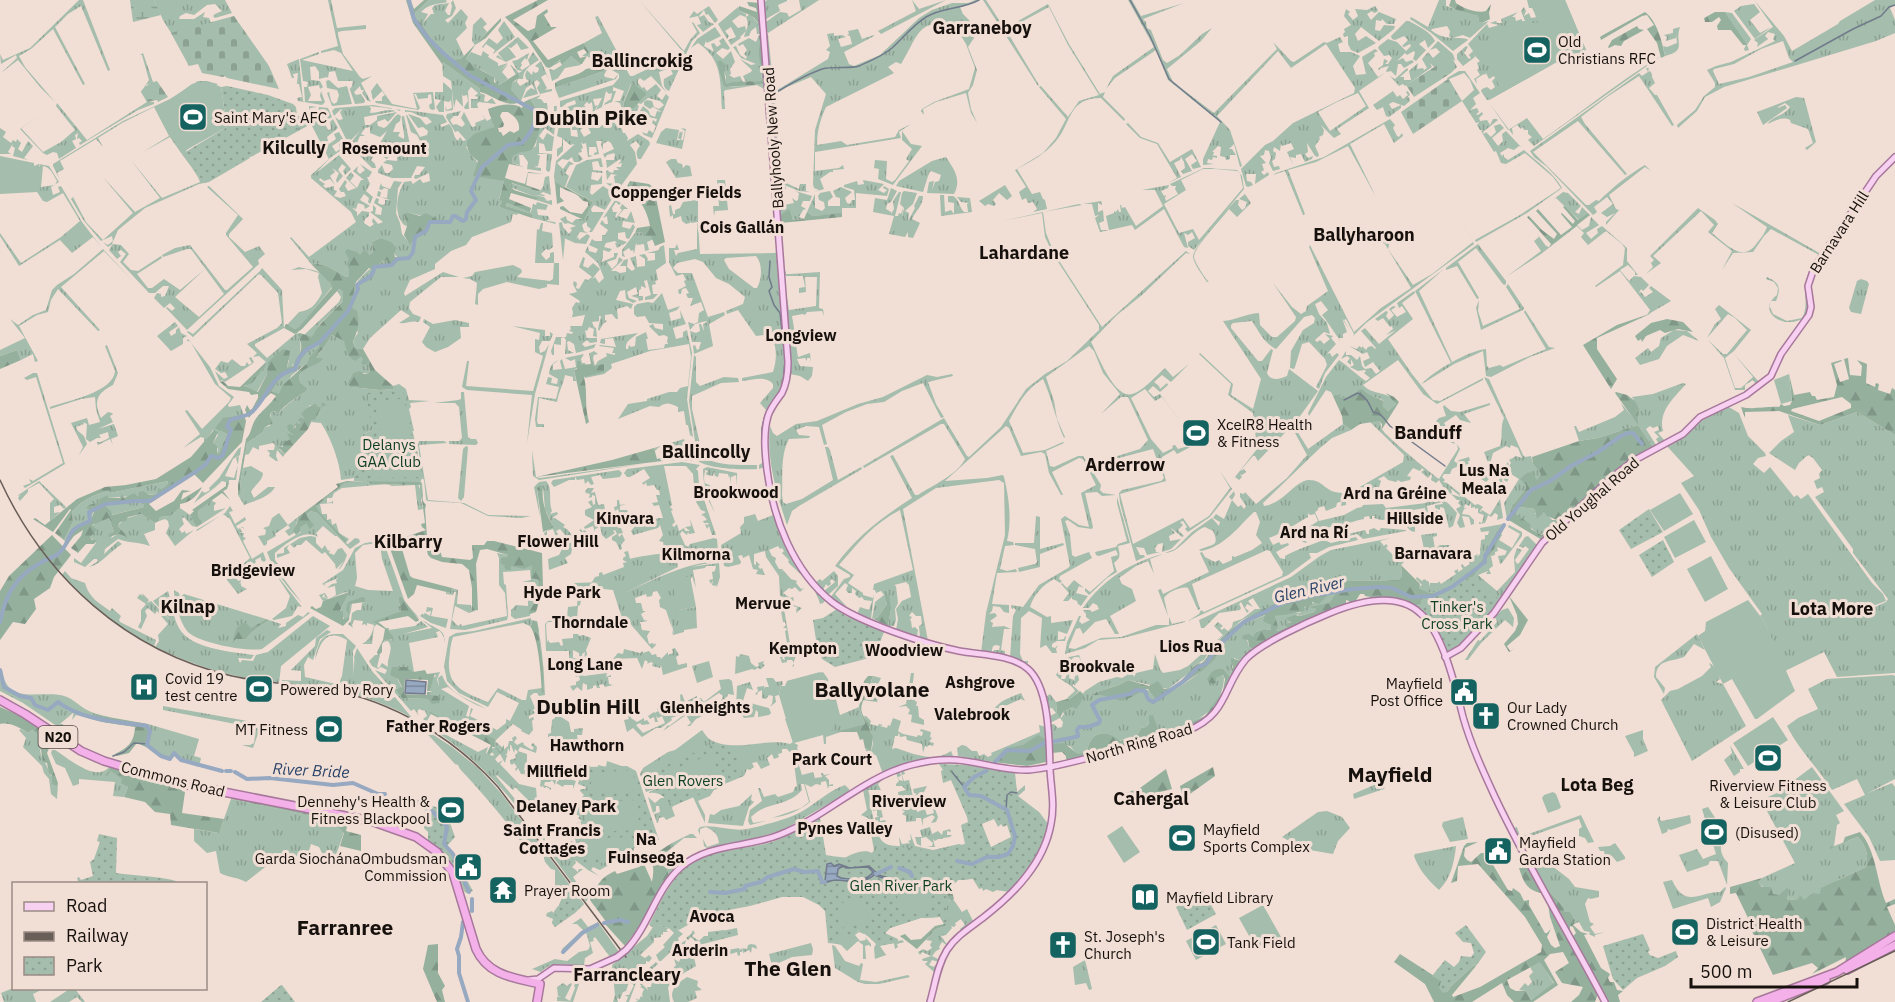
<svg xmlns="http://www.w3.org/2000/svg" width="1895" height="1002" viewBox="0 0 1895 1002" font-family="'IBM Plex Sans',sans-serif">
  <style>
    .grass { fill: url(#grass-tufts); fill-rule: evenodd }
    .forest { fill: url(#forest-firs); fill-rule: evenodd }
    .wetland { fill: url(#wetland-marsh) }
    .cemetery { fill: url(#cemetery-stones) }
    .park { fill: url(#park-dots); fill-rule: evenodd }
    .pitch { fill: #a5bdac }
    .water { fill: url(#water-rules); stroke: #717b8b; stroke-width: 1.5; fill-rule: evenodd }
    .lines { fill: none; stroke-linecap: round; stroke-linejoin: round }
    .stream { stroke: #717b8b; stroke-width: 1.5 }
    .river { stroke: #97a8c1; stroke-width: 4 }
    .major-casing { stroke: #a7789b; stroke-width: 8 }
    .highway-casing { stroke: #a7789b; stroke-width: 10 }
    .major { stroke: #f8d0f1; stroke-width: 5 }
    .highway { stroke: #f4b0e8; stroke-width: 7 }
    .rail { stroke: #695e58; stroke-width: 1.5 }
    .major-bridge-casing { stroke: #a7789b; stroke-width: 8; stroke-linecap: butt }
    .major-bridge { stroke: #f8d0f1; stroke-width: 5 }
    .labels { text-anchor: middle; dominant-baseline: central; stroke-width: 6; stroke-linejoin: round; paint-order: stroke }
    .shield { fill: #f1ded5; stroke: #584e49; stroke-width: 1.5 }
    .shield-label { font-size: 14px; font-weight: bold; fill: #17110d }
    .poi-label { font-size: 15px; fill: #17110d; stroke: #f1ded5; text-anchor: start }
    .street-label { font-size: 15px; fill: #17110d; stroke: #f1ded5 }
    .park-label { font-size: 15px; fill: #0d3f23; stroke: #f1ded5 }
    .neighbourhood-label { font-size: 16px; font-weight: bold; fill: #17110d; stroke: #f1ded5 }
    .water-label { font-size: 16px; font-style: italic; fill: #2a4368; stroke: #f1ded5 }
    .quarter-label { font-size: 18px; font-weight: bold; fill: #17110d; stroke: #f1ded5 }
    .district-label { font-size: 21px; font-weight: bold; fill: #17110d; stroke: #f1ded5 }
  </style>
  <defs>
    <pattern id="grass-tufts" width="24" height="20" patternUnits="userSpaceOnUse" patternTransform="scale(1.5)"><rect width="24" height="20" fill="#a5bdac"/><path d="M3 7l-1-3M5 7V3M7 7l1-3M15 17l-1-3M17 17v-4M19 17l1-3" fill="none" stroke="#8da193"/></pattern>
    <pattern id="forest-firs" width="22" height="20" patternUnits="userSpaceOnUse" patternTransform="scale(1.5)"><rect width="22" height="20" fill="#95b19e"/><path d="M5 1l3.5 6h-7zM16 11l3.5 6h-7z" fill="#809787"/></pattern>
    <pattern id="wetland-marsh" width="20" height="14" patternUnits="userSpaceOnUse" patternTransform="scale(1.5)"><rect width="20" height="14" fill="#a5bdac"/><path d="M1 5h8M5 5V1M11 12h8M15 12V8" fill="none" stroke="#8da193"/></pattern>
    <pattern id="cemetery-stones" width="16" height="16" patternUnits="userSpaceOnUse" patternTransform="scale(1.5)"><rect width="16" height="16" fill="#a5bdac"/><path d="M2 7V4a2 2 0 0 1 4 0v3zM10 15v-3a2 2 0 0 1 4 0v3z" fill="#8da193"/></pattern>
    <pattern id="park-dots" width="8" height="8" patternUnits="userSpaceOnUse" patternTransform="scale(1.5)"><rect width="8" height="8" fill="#a5bdac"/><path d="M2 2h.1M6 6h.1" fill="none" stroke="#8da193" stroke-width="1.8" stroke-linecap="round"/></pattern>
    <pattern id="water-rules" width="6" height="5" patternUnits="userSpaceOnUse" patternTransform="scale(1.5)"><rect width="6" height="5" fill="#97a8c1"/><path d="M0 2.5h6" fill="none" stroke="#7a879b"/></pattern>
  </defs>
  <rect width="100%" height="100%" fill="#f1ded5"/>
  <!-- grass -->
  <g class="grass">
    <polygon points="79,0 83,0 110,70 108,71 81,6 68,14 55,27 85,84 83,85 53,29 31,49 19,56 25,67 55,102 40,87 18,60 1,73 17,58 16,55 1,64 0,54 3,60 30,48"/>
    <polygon points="154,0 225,0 232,13 215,18 213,16 215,14 222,11 215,4 207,5 194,15 186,13 180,16 179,19 194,19 205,12 203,17 209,18 212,25 173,36 163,20"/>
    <polygon points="328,0 331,0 337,28 366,25 366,29 342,31 338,32 338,35 343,54 360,77 363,79 372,76 361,83 371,102 367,100 362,93 364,90 361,90 360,86 354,92 356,95 361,94 365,101 364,103 355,104 349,87 350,89 352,86 353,81 338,81 335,71 329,72 328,78 327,77 319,79 319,72 315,66 310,67 311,80 320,81 323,87 320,89 319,85 308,87 311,95 308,101 322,101 320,96 321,91 325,102 322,105 298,101 297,98 302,97 299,84 297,84 298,73 293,74 294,78 292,78 287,64 299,59 303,101 305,102 304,87 307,87 308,82 303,81 300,59 319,52 319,54 302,60 353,71 341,53 334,50 321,53 321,51 338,46"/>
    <path d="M429,0h17l1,2c-11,3 -17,1 -26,10l7,2 -5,9 8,-9h3l-2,-6 3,-3 14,-2 -4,8 3,4h2l2,-9 -1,-3 2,-3 3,8 -4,8 -7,4 3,3 13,-14 7,8 -3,6 2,5 -11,11 8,17 -3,4h-7l-22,-21 -11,-16 -5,-4 -1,-6z"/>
    <path d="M639,0l45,51 6,-11 7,-8 -5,-9 1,-1 7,11 -8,8 -23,50c-5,-2 -6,-7 -5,-12l9,-5 -3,-6 -11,4 3,14 5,7 -16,-17 -7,5 -4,-3 -2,2v3l4,5 2,-1 3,4 9,-7 5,6 -4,6 5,4 4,-6 3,3 -17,41 -8,-3 -2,-3 5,2 2,-4 4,3 3,-7 -4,-3 1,-3 3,2 1,-3 -8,-2 -6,3 -6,-4 6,-10 6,5 1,4 5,2 2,-6 5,1 -9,-5 -3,2 -6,-4v-3l3,-2 5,1 2,6 5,2 5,-4 -4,-4 -12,-3 -7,6 -3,-1 7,-7 -14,-12 -7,17 -1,8 9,1 5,-6 2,2 -5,13 -10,1 -3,-3 -8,4 5,6 9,-5 6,-1 -1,4 -5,-2 -6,4 2,6h2l3,5 -1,3 11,-7 11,7 1,3 -9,15h-3c-2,-6 -2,-9 2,-13l-4,-5 -6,4 5,7 2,12 -19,26h-3l-9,-7 9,1 -1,-8 3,-1 -6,-1 -4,6 -1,-9 2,-1 1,2 4,1 1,-3h5l-3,-3h5l1,-4 -4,1 3,-3 -1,-2 -13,9 -1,-8h8l1,-5 -1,-2 -7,2 -2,3 -2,-4 11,-5 -3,-6 -3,-2 -5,3v6l-2,-5 1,-4h-6l3,13 -5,1v-2l3,-1 -1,-5h-7v8l4,1 -5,1 -2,-14 -3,1 -2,-2 2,6 -2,1 1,3 -4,1 5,6 -4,3h-5l-2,-5 -4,3 -6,-1 -5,4 6,6 6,-8 5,3 -4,1 -5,8 4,3 -4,11 -10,-4 2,21 -3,-28 2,-15 19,-17 -5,1 -7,-6v12l-6,6v-8l5,-3v-8l-5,-2 2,-10 11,-2 1,12 7,1 -1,-7h-5v-6l10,-3 2,6 -4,3 4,7 7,-4 -7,-13h3l9,-6 2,6 -5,3v3c8,3 14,-4 21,-8l-1,-2 4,-2 1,2 5,-4 -3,-9 -6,-2h6l4,-10 -11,-4v4h3l-4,11 -8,3 1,-2 6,-4 1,-6 -3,1 -3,-3 -4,16 -6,3 6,-12 -9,1 2,7 3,-1 -4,7 -7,3 6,-5 -1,-8 -3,2 -2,-2 -3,3 3,5 -2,7 -8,4 -18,1 1,-12h3l7,8 6,-2 2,2 6,-3 -1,-2 -5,3 -3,-6 -7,1 -4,-3 12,-4 -1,-4 -8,3 -5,4h-2v-6l53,-16 6,-7v-4l-11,-6 -4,7 1,2 9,2 4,-5 -2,5 -57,19 -4,-10 46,-16 4,-5v-5l-7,2 -11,-8h-5l7,-5 -5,-8 18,-10 -7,-16 3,-1 32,60h3l50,-24z"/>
    <polygon points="767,0 787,0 787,1 778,5 780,11 766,19 763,3"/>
    <polygon points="799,0 819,0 768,33 766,31 766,22 780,12 787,13 789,17 801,10"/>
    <polygon points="912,0 919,9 946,0 881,34 878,31 916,11"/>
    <path d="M975,0h5l-20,7 3,7 7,7 4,17 -6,9 9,23 -4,15 -5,8 3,16 6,14 -6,-10 -5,-20 -30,9 -13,7 1,6 -3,-4 1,-2 12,-7 35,-13 6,-21 -9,-24 -11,-18c-38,-9 -37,11 -54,38l-5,-2 -8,5 6,6 -68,34c-6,13 -9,24 -9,38l24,-4 6,4 48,-8 4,-7 12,-6 -12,8 2,6 -86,14v19l24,-3 4,-3 1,4 -11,1v2h-3l-10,7 4,10 -10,3 5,-2 -5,-2 -1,-4 2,-54 11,-36 -15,-17 -24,10 -13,8 6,85 19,9 1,-5h6v7l4,1 -11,-1 -22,-9 -11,-147 2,-1 6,58 54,-33 2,-7 -4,-2 4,-4 -3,-12 7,-1v3l8,-1 4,2 -8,2 3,8 11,-3 -2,-8 -3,-1 2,-1 -1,-3 10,-2 4,10 12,-4v1l-30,16 5,12 5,2 26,-11 39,-37 13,-8 20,-7h16z"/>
    <path d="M983,0h3l17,26 3,2 42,-24 21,40 31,50 5,-2 -2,5 22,22 -1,2 -23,-23c-33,0 -29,24 -45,43 -11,13 -24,20 -39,28l15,25 8,-2 3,7 2,1 2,9 -14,3 4,-3 -4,-7 -5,1 -2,-5 -4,2 -3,-8 7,-5 -11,-17 28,-17 13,-15 10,-19 -27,-32 2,-1 27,31 11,-16 20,-6 -31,-50 -19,-38 -43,23 33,55 -1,1z"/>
    <path d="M1128,0h4l9,16 43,-13 -41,16 3,3 1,6 4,2 12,30 4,3 13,-8 22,-21 10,-6 -11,13 -34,28 6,13 41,31 63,-64 -4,-7 18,19 3,1 30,-20 3,1 13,-6 3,5 -5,2 2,8h11l9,4 -7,10 3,9 10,-1 -4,-17 13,-8 3,2 -4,2 1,3 -7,7 10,14 7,-4 -26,18 10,17 -32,21 4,5 -7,4 -13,-13 3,5 -1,5 -4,2 1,2 -5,7 4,9 -1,2 -3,-1 -8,-13 1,9 -3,2 3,4 5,-2 -1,3 -7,3 -4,-8 -5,1v3l-6,-1 3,8 -6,-13 7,-3 -3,-6 -9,3 -1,-2 -1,7 -6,-4 -1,4 3,2 -1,6 -3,2 2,6 5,-1 1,3 -7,2 -4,-8 2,-5 -2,-7 -4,-1 -1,5 -4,1 6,7 -4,1 2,6 -3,2 3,3 4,-3 1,3 -14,9 1,-10h-10l1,7 4,1 2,3 -5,2 -2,-1 -5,-17 24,-24 8,-4 20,-18 61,-30 1,-5 -29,-44 -35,24 -13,-17 -61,65 13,14 12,36 -2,1 -6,-23 -5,5h3l4,6h-6v4l-4,1 -1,-3 -5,-1 1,-9 -3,-1 -6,6h2l-1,3h-2l6,1v2l-4,-1 -1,3 -4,-1 -1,4 7,1 -11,1v-6l17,-37 -52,-42 -12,-30 -41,28 -9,11 7,-13 41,-29zM1358,93l8,13 -36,25 -12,-19 19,-10z"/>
    <path d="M1439,0h7v6l32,10 1,6 3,1 7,-2 -19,17 -7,-3 -11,3 -3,-2 1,-5 -3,-5 -15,3 -1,1c14,11 22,6 36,9l1,1 -15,11 -23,-19 -20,-13 1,-2 17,10z"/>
    <polygon points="1527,0 1537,0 1542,14 1537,39 1563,0 1565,0 1586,50 1555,63 1489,100 1487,100 1481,91 1482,89 1487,87 1491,90 1495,87 1492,81 1495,78 1494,76 1489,79 1486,73 1485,75 1484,74 1476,79 1477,84 1474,79 1480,75 1477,70 1479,68 1477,63 1480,61 1474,55 1475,57 1463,66 1457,59 1457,54 1466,46 1468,47 1464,53 1469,59 1471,58 1469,55 1473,51 1468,44 1487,24 1489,28 1499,25 1490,23 1496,21 1497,23 1502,23 1501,19 1518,12 1512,17 1515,17 1516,21 1522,19 1522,21 1525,21 1521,11 1524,7 1526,11 1524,16 1529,13 1531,18 1537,17 1532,8 1529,8"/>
    <path d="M1754,0l30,36 8,15 46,-27 2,-3 35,-21h20v5l-5,3 5,12v13l-19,8 -152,46 -19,10 -8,14 -19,17 -1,-3 18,-15 9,-14 11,-9v-4l-8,-13 9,-4 15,-4 44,-21 -2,-2 2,-5 -7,-2 -3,4 3,3 -11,8 1,-4 -4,-3 19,-13zM1783,41l6,17 4,4 -44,15 -30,7 -6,-13 1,-2 20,-5 27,-15z"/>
    <polygon points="1754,4 1760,12 1750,20 1760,33 1771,27 1755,39 1734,11 1741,6"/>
    <polygon points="709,6 718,20 715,23 708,14 706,15 704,10 699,16 700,17 704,15 709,22 714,24 703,32 697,25 701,24 698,16 689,18 694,11 697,14"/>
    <polygon points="1375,6 1378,10 1377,12 1374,13 1372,11 1367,14 1371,20 1379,12 1396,19 1394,24 1387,24 1382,19 1381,21 1376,20 1375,30 1380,31 1384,25 1395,26 1394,29 1379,41 1361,27 1355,34 1358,41 1366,36 1376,43 1358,53 1351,50 1348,44 1348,36 1344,37 1343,34 1345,32 1344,29 1351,25 1344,16 1346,9 1350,12 1348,14 1353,20 1358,16 1355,9 1367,10"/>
    <path d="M738,7v3l8,4v3l4,-3c6,7 10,10 12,20h-5l-1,-7 -5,4 -2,5 -5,1c2,-8 6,-11 2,-20l-6,-2 -8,6 6,7 7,-2 1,5 -6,6 1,1 -10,7 -3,-5 8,-3 -5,-10 -6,4 4,5 -2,3 -9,-15z"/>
    <polygon points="1725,12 1732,13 1751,39 1747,45 1749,50 1745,51 1744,49 1746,45"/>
    <polygon points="481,17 487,24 483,27 487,32 475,45 472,41 473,25"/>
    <polygon points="504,21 515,37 493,54 495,50 486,44 483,48 482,47 489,38 497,44 503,38 498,30"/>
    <path d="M1406,21h3c9,5 22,11 26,20l-7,7 -3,-8 -6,4 7,6 -10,11 -3,-2 2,-6 -1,-2 -7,4 -2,-2 -8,8 6,-3 3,4 6,-2 2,2 -10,6 -3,-4h-3l-2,12 -5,-5 -4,1 -1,-1 3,-5 -8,2 -2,2 -1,-1 5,-4 1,-6 4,2 -3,3h3l4,-6 -3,-3 -5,1 -6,-8 1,-2 9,-7 9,3 9,9 5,-5 -1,-2 -6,3 -2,-1 6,-6 -4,-4 -9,4 -3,-1 -1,-3z"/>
    <path d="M715,27l6,9 -14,7 -1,-2 -2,5 10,6 -3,-8 3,-1 3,4 4,-3 -2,-3 4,-3 7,10 -2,2 -6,-2 -6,5 7,6 8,-8 4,11 -5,7 1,5 -2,1 5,3 6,-2 3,6 -17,3 -1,-2 1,-6 -6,-17 -2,1 5,24 7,2 37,-3 3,65 -6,-60 -7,-4 -31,5 -2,1 1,18h-3c-2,-28 1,-49 -24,-66l-7,5 6,-9z"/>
    <path d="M1680,27c-6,16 8,23 -15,29l-2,-10 4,1 10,-4 -1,-9v4l-10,3 1,-4 -3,-2 9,-2v-4z"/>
    <polygon points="759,35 762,35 760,58 763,65 760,72 762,73 761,81 746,82 743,76 751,72 752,70 740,59 751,65 756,64 741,58 733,47 736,46 740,55 746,59 747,57 744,54 747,50 743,44 739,46 738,44 749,38 756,42"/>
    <polygon points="518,37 529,48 521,50 517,43 511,48 508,47 516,57 506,62 496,57 498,55 504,61 498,53"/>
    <polygon points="1438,41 1453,54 1455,60 1454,61 1453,59 1434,67 1430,63 1432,67 1405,86 1403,84 1399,86 1390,76 1395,79 1407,68 1408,70 1400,77 1404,77 1404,80 1411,80 1409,71 1418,63 1417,69 1423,68 1424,70 1427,68 1422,59 1428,52 1433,58 1440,52 1436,48 1430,50"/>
    <polygon points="483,51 489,55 488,57 498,63 498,66 508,63 499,71 508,64 502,72 508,79 499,85 496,84 494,77 467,62 466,59 471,52 481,56"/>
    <path d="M533,52l6,8c-8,5 -16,9 -16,19h-5l-1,3 3,4 9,-5 -3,-2 -1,-4 2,-5 5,5 1,-4 2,2 3,-1 1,-4 -4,-2 6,-5 8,19 -3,-6 -5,3 6,11 -2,2 7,-1v2l-12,3 -3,-6 3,-5 -3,-3 -3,2 4,12 -15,4 4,-7 4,-3 4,2 -3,-6 -6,4 -5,13 -10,-12v-6l5,-2 2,-7 -2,1 -6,-11 9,9 3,-2 -5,-1 -5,-9 5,-1 12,-7 -2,7 -2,-2 -4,5 1,2 -2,3 2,2 8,-5 -2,-5z"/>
    <polygon points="143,53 153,82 146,85 148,102 154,102 154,104 138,110 80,145 79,143 82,141 79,138 77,139 78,133 75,135 76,139 72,141 76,148 59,159 57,153 53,152 47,155 43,153 20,129 39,116 21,128 43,152 61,142 75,130 56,106 57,103 87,140 147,102 141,92 149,80 142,55 140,55"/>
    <polygon points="571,56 581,65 565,68 558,78 552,81 549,69 554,70 562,65 560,62 549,68 550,65"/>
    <path d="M1661,56l-127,90 -6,-6 4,-3 -4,-3v-4h-4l-1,-3 -2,2 -4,-4 -5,3 1,7 -23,-31 18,26 19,-12 16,21c39,-27 76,-58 118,-83z"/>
    <polygon points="442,61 480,89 480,93 485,95 484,101 487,102 492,98 496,104 479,102 477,104 478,108 471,108 471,99 477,99 478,97 475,96 478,93 471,87 468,91 469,109 465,109 464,107 468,101 467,95 463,96 462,94 463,107 456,99 454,108 451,81 443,76"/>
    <path d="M1646,68h3l-1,4 2,-1 2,3v3l3,6 -6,5 6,7h2l17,30 -2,1 -33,-50 -32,21 -26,20 4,7 42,50 -2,1 -47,-54 -45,31 53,53h3l7,-5 3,1c14,-14 29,-26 46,-36l6,6 -6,-4 -36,28 7,14 3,1 -13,15v-3l9,-9 -8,4 -6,-4 12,-9 -6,-7 -13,10 3,5 -4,3 -47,-49 -12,-9 -4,-6 109,-78 3,3 6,-4z"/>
    <path d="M1459,71h6l15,22 -7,5 3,6 -6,6 7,-2 2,4 -3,2 2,1 4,-3 1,2 -4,4 1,3 7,-1 3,5 3,-6h3l-1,-1 3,2 -15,12 1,2 2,-2 5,5 5,-5 -2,-6 6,-2 4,4 -12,10 6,8 5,-5 -1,-7 4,-3 15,16 -2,-1 -5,4 -6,-2 -8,5 2,3 2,-2v3l4,3 16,-10c13,12 30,23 38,38l-35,25 -51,29 -1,-2 45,-25 41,-27 -8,-11 -28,-24 -19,11 -5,-1 -5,-12 -2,1 -13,-21 2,-1h-3l-3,-5 2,-3 -3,1 -14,-22 12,-11 -4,-10 -6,-7 -15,6 12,21 -14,-22z"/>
    <polygon points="329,80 338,88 347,86 352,104 332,106 327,93 329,92 331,101 334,104 337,102 339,95 337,90 327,88 326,81"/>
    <path d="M198,81h8l12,3 -9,6 13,-3 -37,66 -3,1 66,1 2,3 -41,24 -10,2 -54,24 -27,22 -6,14 9,1 8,9 -6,8 8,8 7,1 23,-15 1,2 -25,16 11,14h4l12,-9 16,11 25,-21 -30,28 24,20 25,-23 -33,-45h-4l-24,8 -1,-2 13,-7 15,-3 35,45h2l26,-23 -27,-32v-2l12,-18 -31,-28 2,-1 34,33 -14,15v3l16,15 14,-6 6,8 -7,6 1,4 -72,66 -21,-22 1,-1 5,4 3,-3 -5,-5 -6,5 -10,-10 3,-5 4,1v3l4,-1 4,-10h-6l-8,7h-6l-29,-31 6,-8 -5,-4 -3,2 3,4 -4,3 -8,-9 4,-6 -5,3 -5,-5 5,3 5,-4 -1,-5 -11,5 -17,-20 -13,-22 2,-2 13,25 17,18 30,-27 -31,-37 33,36 25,-14 -29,-38 31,38 38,-16c-1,-7 -24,-35 -30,-45l-27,15 26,-16 -15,-29 -32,16 -24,15 5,9 -7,-8 -36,22 4,8 -7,4 3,7 -7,-14v-2l70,-43 47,-22z"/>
    <polygon points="443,82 452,90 453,110 446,111 445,106 447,110 452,108 451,100 449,102 444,101 444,112 439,112 436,107 441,100 435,99 435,92 443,92"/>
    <polygon points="377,83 392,104 417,109 413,93 433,92 435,109 433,110 430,109 429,105 432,103 431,94 428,95 428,98 418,99 416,94 414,94 420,108 418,110 376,103 375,101 382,101 382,97 385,95 382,91 373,100 371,91"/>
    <polygon points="1393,91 1397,97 1400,95 1403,99 1408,95 1406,92 1408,91 1410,95 1406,98 1409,97 1410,101 1404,106 1393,102 1389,104 1392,109 1401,105 1401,108 1389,117 1386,116 1383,107 1377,110 1373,105"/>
    <path d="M541,95l-4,4h4l3,4h3l1,9 6,-1v-5h3l-3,29 -9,-7 -6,8 4,4 4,-7 7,4 -2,14h-6l-2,-7 -5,-1v10l13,1 -2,17 -2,1 -2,-2 1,-16h-10l3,2 -2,10 -4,1 7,1v3l-14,-2 1,-7 -5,-7h-4l1,10 -8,-2 1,-7c8,-5 16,-5 23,-10l2,-15 3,-6 -5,-17 -6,-9z"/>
    <path d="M1796,97l8,1 1,3 11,41 -9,8 -2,-2 8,-5 -5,-14 -17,-6 -1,-3c-8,-4 -15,1 -23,4 6,-8 18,-9 23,-17l-5,-4 -7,4v1l7,-3 2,3 -24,17 -6,-13z"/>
    <path d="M373,105l28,5 -2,1 -3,-2 -27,-3 2,2 -1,5c10,0 16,-5 26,-2l-32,6 1,8h5l7,-5v-4l20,-4 -9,10 -3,-3 -8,3 1,4 6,2c6,-3 8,-10 14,-14l3,2 -1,5 -4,3 -3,8h7l-2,4 6,3c1,-8 -3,-15 -2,-23h2l6,29h12l-5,-10 -6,-3 -5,-17h1l13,22 7,-2 1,-4 -5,-4 -5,1 -10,-14 12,4 6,7 6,-3 -5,-5c-8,1 -14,-7 -22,-5v-2l38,5 4,7 -7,3 2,2 7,-3c6,6 3,12 9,17l2,-4 3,4 3,-1 -8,-9 -3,1 -9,-15 1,-3 14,-3 -3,5h-4l-4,4 3,5 3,-1 6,3 3,-3 -4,-6 3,-6 8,15 4,-1 -1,-3 10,-4 -3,-5 5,7 5,-3 2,9 -28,20c7,12 24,31 38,34l-5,18 3,2 -3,6 19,6 -1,2 -4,-1 -2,8 -39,15 -6,8 -15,6 -16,13v5l-25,11 -6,13 1,3 38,-24 16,5h-18l-31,25 -1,6 4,6 8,3 -2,5c-8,-2 -12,2 -20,1l11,-7 -9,-6 -31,28 -7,11 -8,-1 -2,-8 5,-7c-3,-9 -8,-19 -8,-28 1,-23 17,-36 36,-46l7,6 5,-7 -18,-20 -8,4 1,10 -4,3c-9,0 -18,1 -23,9l3,6v6l-3,1 -19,-11 -14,-3 -1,2 -22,-27 1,-1 18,20 47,-35 -5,-10 -40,-34v-3l18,-16 -18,-35 -60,33 -1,-2 34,-18 18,-14 1,2 7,-3 -1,-16 8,1 -7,1 3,7h4l2,-8 9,1 4,9 -8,5 4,8 3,-1 -1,-7 3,-3 5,9 -11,9 1,4h-2l3,3 7,-5 -2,-5 5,-2 4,7 -11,7 4,6 4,-3 -1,-5 5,-4 3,6 -17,12 -14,15 23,-18 12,14 -6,6 -2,-4 3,-4 -4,-3 -4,6 5,6 -6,7 -1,-3 3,-7 -7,-5 3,4 -5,4 5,9 -5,-6 -6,2 -4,-3 -1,2 6,4 -2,2 3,2 8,-2v4l3,1 -3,5 6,2 6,-2 -2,-4h-3l-2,-3 6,-9 2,2 -2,4 3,5 8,-3 -10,-10 5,-6 3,4 -4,5 7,7 4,-8h3l-11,-9 5,-5 -1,5 3,3 5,-4 -5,-6 12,8 -3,5h-2l3,7 -4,7 7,6 -3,7 -2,-2 1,-4 -5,-4 -4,6 10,6 -5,3 -1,-4 -6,-2 -2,6 -4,-1 5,4v4l5,-5 7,1v4l-4,3 -1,4 6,4 4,-3 -2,-2 1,-4 5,6 5,-2 -13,-10 3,-1v-6l3,3 -1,6 6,1 1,-7 -8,-5 2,-5 3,1 -1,4 4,2 3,-1v-4h5l-13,-4 1,-5 3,1 -1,5 7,1 1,-9 -4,-1 -2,2 -3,-1 2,-6 1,3 8,3 4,-8 8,1 -4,6 -2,25 4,10 2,11 8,10 26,-24c-10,-4 -19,-5 -29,-8l-3,2 3,12 -3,-1c-11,-13 -7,-30 0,-43l7,-1 2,3 7,-5 3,4 7,-2 -1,-8 -13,6 -2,-1 1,-3h4l6,-8 -8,-1 -6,12h-19l-14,-5v-3l4,-5 3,8h4l4,-4 -1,-4 -9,-2 4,-3 10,1v-7h-6l-4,5 -11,-6 -5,7 4,4 1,4h-4l-23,-23 11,-14 -12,12 -13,-26 4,3 4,-1 -3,-7 2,-2 -1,-1 -7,7 -2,-5 3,-3zM370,127v6l10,4 7,-6 -8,14h-4l-2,6 -4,1 2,2 -3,2 -4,-10 3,-2v-3l-7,6 -3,-4 3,-7h5l-4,-2 4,-6z"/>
    <polygon points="1390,119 1395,125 1393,128 1397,136 1399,137 1402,133 1403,136 1394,143 1384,124 1350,144 1376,197 1348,146 1316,162 1288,170 1305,214 1303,215 1285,171 1273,175 1248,192 1276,173 1324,157"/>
    <polygon points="1128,123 1141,137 1158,143 1170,162 1192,149 1201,167 1193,169 1191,165 1197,161 1192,154 1185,159 1192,171 1183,174 1181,171 1185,168 1184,162 1181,157 1180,160 1174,163 1181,177 1168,183 1177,178 1157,144 1140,138 1126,124"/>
    <polygon points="0,128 6,132 3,137 11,143 13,140 16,142 17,139 21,143 18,149 22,152 28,141 33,146 24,158 28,160 13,156 15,148 12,146 13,143 8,152 11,154 0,154"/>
    <polygon points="666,128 679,130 677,140 681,140 678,138 680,131 681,133 683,131 681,140 683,140 685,131 681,128 686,129 682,149 656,143 661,132"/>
    <polygon points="902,131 911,144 922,146 893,185 878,179 879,169 874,168 875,160 887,161 886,179 892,182 895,180 909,161 906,159 912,149 902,140"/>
    <path d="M946,157c8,12 16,23 8,37l-27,-1 2,-11 5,-1 -2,9 3,-8 4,-1 2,-6 -10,-4 -2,2 -6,19 -27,-6 3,-5 33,-20z"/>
    <polygon points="601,158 603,167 600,167 598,161 592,162 593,170 602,171 603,173 592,172 591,179 598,181 602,175 602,184 591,185 590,193 592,195 603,186 612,192 614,196 605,210 594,205 591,209 592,212 604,212 592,232 589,232 591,229 587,226 587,223 586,222 582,225 584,231 588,233 580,232 576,239 578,237 579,240 587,234 590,236 586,244 575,243 564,238 565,239 563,260 559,223 562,222 563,227 569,234 572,230 570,228 576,226 568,223 565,224 560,219 566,216 567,220 572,223 576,219 584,219 593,202 566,187 576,165 587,160"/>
    <polygon points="671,159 676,159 678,163 682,164 683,168 686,165 690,166 692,176 676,178 666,162"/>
    <path d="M39,164l10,2 10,16 -8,5 2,8 7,-3 -2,-5 3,-1 21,36 20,26 -9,-11 -21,16 -12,-13 -41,26 -19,-30v-3l21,30 40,-26 19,-16 -17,-28 -16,9 -4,-1 -6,-9 -37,2v-3l40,-25zM43,166c7,1 10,8 14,15l-2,4 -14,2z"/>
    <path d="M1204,168l33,2 5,6 2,13 -50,61 -6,-4v-4l7,-4 -3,-6 -4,3 -4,-2 4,15 -4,-1 -20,-38 -29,21 -3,-5 -32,7 -5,-14 4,-3 -4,1 -3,-12h-9l18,-3 1,4 -4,-2v9l5,-2 1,11 -5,2 2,7h8l-3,-14 8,-3v-2l2,1 2,-3 1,3h2l-1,-7h1l1,3 3,-1 11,19 27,-20 -8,-16h-13l27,-5 -1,3 -7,3 3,5 2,-1 -1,3 1,3 12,-7 -3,-5 1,-3h-4l-2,-2zM1205,168l32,3 3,2 3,15 -44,52 -6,-11 -14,4 -15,-29 22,-14 -5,-10z"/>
    <polygon points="549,176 551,195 543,192 540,194 545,195 544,196 534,195 544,197 547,201 552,200 552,205 536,200 538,198 510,187 511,183 539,192 543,187 545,177"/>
    <polygon points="717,180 725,180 728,210 715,211 714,216 713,206 719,206"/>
    <polygon points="863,180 884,184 878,190 884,193 887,190 883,188 884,186 889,189 887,196 856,193 856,208 842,208 842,213 839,214 813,216 807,212 815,194 815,208 822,211 825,208 824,202 819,200 818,196 820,193 830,191 833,197 828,201 828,206 840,206 840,198 836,197 833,191 841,187 852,192 845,198 847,203 850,204 852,200 855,200 854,190 844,187 844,185 857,181 858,185 864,184"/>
    <polygon points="695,184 701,184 701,197 698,201 698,222 691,223 690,221 690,223 686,224 682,221 681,216 673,219 673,215 670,217 669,206 671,205 673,214 675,214 675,210 680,208 683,202 696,200"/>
    <polygon points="1005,185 1012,196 1007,200 999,193 993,200 996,204 994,206 988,204 985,206 979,201"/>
    <polygon points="779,186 786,187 782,199 784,205 794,203 792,198 796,201 798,200 799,193 795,191 812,196 810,201 803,201 801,206 806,209 803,210 799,217 804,219 793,220 792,217 781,215 784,270 783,270"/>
    <path d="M891,188l6,3 -6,11 -4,2 -1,5 5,3v2l3,-5 -1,-8 6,-9h2l-6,24h3l1,-3 2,1 2,-6 -1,9 2,-9 -4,-4 2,-11 2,-2 13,2 -4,11 -8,7 4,2 -1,8 7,-13 -1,-2 5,-10h4c0,10 -7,14 -11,23l8,4 -7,15 -5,-1v-5l-3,5 -16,-3 5,-18 -21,-4 2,-14 12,2z"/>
    <polygon points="1563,192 1568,193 1581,206 1575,212 1579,214 1582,207 1588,213 1579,220 1556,198 1554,199"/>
    <path d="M1245,194l6,9 -14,14 -8,-8c-7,10 -35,38 -35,48 1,6 11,21 15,25h-2c-4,-6 -13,-18 -14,-25 -1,-8 36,-50 43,-57h3l-1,5 4,5 3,-2 2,-6 -8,-3z"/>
    <path d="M940,195h4l1,17 6,-2 3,4v-11l-6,-1v-6h5c6,3 6,11 11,16h4l-1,-8 2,-1 -8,-1 -4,-5 13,1 2,14 -31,4z"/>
    <polygon points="615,200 621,203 619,205 616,202 612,208 613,212 617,212 615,217 616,218 622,210 620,208 622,204 628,209 624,209 618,216 627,219 631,211 635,223 623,221 622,227 630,229 633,224 635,227 629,239 626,238 625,232 618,233 618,239 627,242 623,245 621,244 622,245 617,248 615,243 617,243 615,241 606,243 604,247 612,249 609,252 603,250 603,258 601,262 614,257 614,253 618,253 616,259 607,262 612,269 617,264 619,257 623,260 611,271 616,271 620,273 626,272 626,266 620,266 624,260 628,259 627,267 632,271 635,269 630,258 636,256 637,267 645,266 645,259 639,255 645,254 648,259 647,261 655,260 655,253 647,253 659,250 660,247 664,245 666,263 656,270 658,280 655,281 656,284 652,285 653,294 658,294 653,299 645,300 645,297 651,295 647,280 644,281 646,288 641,286 641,289 639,290 639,296 643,296 643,300 639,301 638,298 631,296 638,294 636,287 627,292 629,298 637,301 633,303 626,299 625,290 620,291 616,300 633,304 631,309 627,306 617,309 618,319 616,319 612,314 605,315 605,320 607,321 603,324 599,331 598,329 601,316 599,316 599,321 592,322 594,327 596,328 597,337 593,336 594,329 589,327 587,331 585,330 587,340 587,338 597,338 597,342 590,343 587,340 582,344 585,347 596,344 594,348 576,353 574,344 569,341 567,342 568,350 574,353 565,354 566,340 564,337 561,338 561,345 554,344 554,355 552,355 551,351 556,337 566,337 567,333 572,334 573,332 569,331 571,329 570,326 582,326 585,315 567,318 572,317 573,313 572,308 576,302 579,303 580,301 569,294 577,292 573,284 574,281 577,283 576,288 579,289 585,279 588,280 592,277 579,267 583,257 585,258 583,266 588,268 593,263 600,269 592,279 595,277 599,283 604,278 598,263 585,252 588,246 589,251 596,253 598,249 589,245 592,239 595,241 602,241 602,235 605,235 608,230 600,224 602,220 605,224 608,224 607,216 603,218"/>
    <polygon points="537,202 548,205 546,210 537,209 538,215 548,216 550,221 548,219 547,221 555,222 556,224 532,218 532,214 506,206 507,203 531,212 533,204 536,205"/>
    <path d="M1732,203l89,51 -10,18 -2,38 -5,9c-5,1 -10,3 -14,3 -18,0 -29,-15 -13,-27l1,-7 -4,-6 -8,-3 1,-2c13,6 14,11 9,24h-5l-2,4 4,9 14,7 15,-3c7,-12 1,-24 4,-37 2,-9 8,-18 13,-26l-48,-26 -7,7 -11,16 -20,1 -11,17 10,-19 -24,-19 6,-7 -13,-14 -48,45 8,7 -15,11 7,-7 -2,-4 3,-3 -4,-4 48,-48 17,12 3,4 -6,9c14,11 31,31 45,10 4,-5 8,-10 10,-16z"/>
    <path d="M1079,204l3,1 -39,7 3,21 8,20 48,74 84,-76 4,3 -4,-1 -44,42 -25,20 -26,27c7,13 23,57 41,52 9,-1 26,-20 33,-26l8,9 16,-13 -18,18 -9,-7 -8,7 5,4 1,3 7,-6 1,2 -8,7 -7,-6 -5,5 6,6 6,-3 24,32 -22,-29 -7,4 -10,-12 -14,9 20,41 12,14 10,-5 -1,-2 3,-1 3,4 20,-6 -21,11 -3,-4 -12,7v8l4,16 -46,13 13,50 50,-26 7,10 19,-12 21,-28 -10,-17 12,18 -22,28 -22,15 -3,-3 2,-2 -4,-6 -3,1 3,3 -5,5 6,6 -2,1 -12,-10 5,6 -6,3 1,5 11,-2 -10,10 -9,3 1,-9 -5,1 -3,4 1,4h4l-13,3 -3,-7 -8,-1 4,8h4l1,2 -9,4 -16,-58 -1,-10 3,-3 39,-9 3,-3 -11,-29 -38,10 -1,-2 26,-8 8,-9 -20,-43h-7l-20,17 19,-20 -17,-21 -9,-22 -5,-5 -43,31 8,24 3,18 8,18 -1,1c-9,-20 -12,-40 -21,-59 -17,10 -25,25 -34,42l14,32 22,-3 18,-8 1,1 -18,8 4,15 4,1 24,-11h5l18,29 -1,5 3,3 13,2 -14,1 -5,-4 -12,1 8,34 -1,2 -14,-2 -10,-7 -3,1 5,14 2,20 3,2 14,-5 3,6 -32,18 -1,3 3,2 -2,2 -6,-4c-11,6 -20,15 -24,28l17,10 4,-1v7l22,-3 -6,14 -9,-3v9l6,-1 1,-3 1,1 -1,4h-8l-5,3v3l3,1 3,-3 -2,4 1,4h-5l-6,-8 -6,3 2,-30 -13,-7 -8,7 -1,36 3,7h5v2l-2,2 -5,-5 -11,-2 3,-42 3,-6 -2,-2 -2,1 -1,-4 12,2 16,-22 29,-17 2,-2 -9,-47 4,-3 14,9 10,2 -8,-34 15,-8 -13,-26 -4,-1 -27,14 11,23h-2l-12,-22 -4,-19 -4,-2 -20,4 -12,-28 -3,-2 -61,55 42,-3 16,-3 1,2c5,20 8,44 3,64l6,1 1,3 -9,1 -5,23 7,2 9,-2 1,3 -20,1 -5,31 17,1v8l-5,-1 -4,-5 -7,-1 -1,5 -3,3 6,-1 2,3 -7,5 3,2 -1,4 12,-1 7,3h-7l-3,21 4,1v3l-1,3 -12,-3 2,-4h5l1,-4 -4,-1 -3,1 -2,8 -10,-1 5,-40 19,-78 -1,-52 -5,-3 -63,8 -33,21 25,132 -8,-3 -1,-12 3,-2 -1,-8h-5l-4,-4 -3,4 3,1 -2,3 1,1 1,7 3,-1 3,3 -1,6 -21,-6 2,-11 -2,-10 6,-8 9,-4 -2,-12 -3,-3 -12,3 2,1 2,17 -3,6 1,11 -2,6h-6l3,-17 -5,-8 1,3 -9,13 -6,2 3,-17 9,-7 -3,-4 -5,2 -1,-3h-2l1,-6 39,-14 -13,-60c-26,13 -43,34 -61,55l15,10 -6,8 15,10v2l10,3 1,-4 -3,25 -12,-3 -1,-4 2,-5 9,3 3,-9 -8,-1 -2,-3 -3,1 -4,-4 1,-3 -4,-3v5h-4l-2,-3 2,-5 -3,-2 -10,11 12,13 -17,-9 14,-19 6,-2v-2l-15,-9c22,-30 46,-48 77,-68l-22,-42 3,-1 22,40h3c15,-10 39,-20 47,-36l-21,-35h-3l-77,44 -1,-2 81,-48 23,38 2,1 32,-30 25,-38 19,-15 22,-13 32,-31v-5l-46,-71 -8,-17 -3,-24 -40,8z"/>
    <path d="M1456,210l18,34 -108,79 -13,13 1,-2 -8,-15 -2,1 6,11 -8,-13 5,14 -4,2v4h-5l7,8c-10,-11 -14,-20 -23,-31l6,-5 -7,-9 -6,3 4,10 8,9 3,11 -6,-2 -9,8 2,2 3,-2 4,4 6,-5 -5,-5 8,2 -2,2 5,6 -9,10 3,-1 2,4 5,-4 2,2 -14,18 -6,16 -3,-2 11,-22 -2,-6 -16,-17 -7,2 -7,23 -1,2 -4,-1 1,-17 12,-21 11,-7 1,-5 -3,-3 -8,2 -28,32c-13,-7 -16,-16 -24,-28l-19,2 -2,2v3l27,33h4l9,-12 2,1 -6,23c4,9 13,6 20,3l2,-7 29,22 -20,28 -40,42 -3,-5h-2l-13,15 4,-2 2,3 -4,3 -2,-1 2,3 -3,3 -4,-3 22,-28 -4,-36 -25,-18 3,-11 -32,-30 1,-1 33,31 -2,11 22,14 8,-30 -38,-58c13,-1 22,-7 36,-8l1,12 12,12h5l18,-16 1,-4 -23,-34 19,24 9,7 5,-3 1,-5 21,-15 -19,-44 1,-2 44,87 27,-24 30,-20 -26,-44c-6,-2 -8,-6 -5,-11l6,-3 6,4 -4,15 25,36 19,-11 41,-32z"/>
    <polygon points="1591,217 1599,225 1586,233 1591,239 1598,233 1597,229 1602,226 1627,248 1627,261 1638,275 1635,275 1635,272 1628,265 1620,270 1629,281 1634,276 1641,277 1649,285 1643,291 1641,289 1639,293 1641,292 1645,297 1653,292 1649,288 1651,286 1671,301 1647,315 1650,310 1620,271 1596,287 1595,286 1623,265 1625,248 1622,244 1606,231 1588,245 1581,237 1584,233 1577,226 1541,254 1506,277 1541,251 1534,241 1539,237 1538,235 1546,246 1549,247 1576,224 1582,230 1589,226"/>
    <polygon points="541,223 543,223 542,231 552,233 553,247 549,250 546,249 541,254 546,260 550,257 550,253 554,252 554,263 559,263 559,257 559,285 547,284 547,287 539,289 507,282 483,289 478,294 478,305 475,304 477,283 470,279 463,278 472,276 475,272 513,265 521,269 522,272 517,277 550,281 553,279 554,263 535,263 537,229 539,230"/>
    <path d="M698,223l2,31 75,-1 3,-3 8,118 -5,22 -13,21 -3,56 -6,2v-4l3,-2 -1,-34 5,-19 -6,-7 13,-15v-4c-7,-9 -21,-4 -31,-3v-3l31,-6c4,-13 4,-23 -1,-35l-8,-2 -8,1 -18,-26 -11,4 -1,-3 17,-7 2,-7 -16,-13 -13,-6 -13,-16 -8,-3 -18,4 -4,5 5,5h14l16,44 16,-5 1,3 -16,9 4,22 -19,8 -1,-8 2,-1 2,5 2,-1 2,-7h-9l-2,-11 6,2 4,-2 -1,-7h2l3,7 -1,-7 4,-2 -1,-1 -11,3 -5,6 -2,-8 6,2 4,-2 1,-9 5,-3 -3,-8 -11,4 3,-8h-5l-2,-4 3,-1 -3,-5 -4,1 -1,5h-2l-1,-4 8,-4 -2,-5 2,-1 -3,-6 -7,2 -7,-14v-14h6l2,-4 2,6h-5l2,6 2,-3 19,-4v-24zM756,256c7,8 6,23 1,32h-3l-25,-19 -5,-9 2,-2z"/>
    <polygon points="643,232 643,236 651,236 654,239 647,242 649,250 645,251 644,244 637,245 636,243 634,254 633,250 631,251 629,248 623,252 625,257 622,256 622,250 635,233"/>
    <polygon points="1478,244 1506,281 1506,284 1504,285 1502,283 1476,248 1458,262 1479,298 1477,299 1457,266 1446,270 1446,268"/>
    <polygon points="103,249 132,280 104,251 61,287 100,330 98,331 58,289 51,300 48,312 37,315 19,326 38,361 35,362 33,354 21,360 17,350 0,356 0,350 25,338 10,319 18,325 33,315 46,310 52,290 57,285 74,274"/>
    <path d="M299,267c15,4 25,2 33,20l-33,41 -4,1 -8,-4 12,-13c13,-2 17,-8 23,-19l-4,-16 1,-4 -13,-4 -15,1z"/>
    <path d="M262,268l20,22 2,38 -29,16v2l12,12 32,-27 -2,3c7,13 3,24 -7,34h-3l2,-8 -20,5 -2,9 -10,18 -13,-5 19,-18 3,-7 -7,-6 -6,1 4,-4 -10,-9 30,-16 5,-5 -4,-30 -17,-18 -2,-1 -66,63 -6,-5 1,-1 5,3 67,-63z"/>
    <polygon points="1444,269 1419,291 1452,362 1451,363 1415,291"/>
    <polygon points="786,271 786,274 790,274 820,272 819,308 823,309 824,316 822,311 807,312 805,315 803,314 792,316 795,334 807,331 808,344 806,336 795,339 798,357 810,353 811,363 810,358 807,358 807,361 805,358 797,359 800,366 813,367 812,376 808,381 800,376 790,374 790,353 784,280 789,310 816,306 817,277 805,277 806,292 799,293 799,288 805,287 803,276 786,276 784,273"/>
    <polygon points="1861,279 1867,281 1869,284 1861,314 1851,312 1849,308 1857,281"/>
    <polygon points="1508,284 1524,308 1523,310 1481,330 1476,308 1479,300 1478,311 1483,326 1520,309 1506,287"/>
    <polygon points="339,289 343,292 343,301 320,324 312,338 304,335 339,302 341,297 337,291"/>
    <path d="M1414,291l1,2 -13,10 11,16 -25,20 24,35 21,26 7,1 43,-23v2l-46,24 -14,-10 -25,-34 -35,25c10,11 26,5 33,19l-8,7 -7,-5 3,-4 -3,-3 -24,-8c-8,6 -12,10 -21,3l-3,2 -2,-4 -5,-2 -17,26 -1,-3 18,-36 13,-17c9,6 19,16 27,21l4,-3 -6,-5 2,-2 -1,-1 -7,1 -8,-4 4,-2 -3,-6v6l-4,-3 3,-4 -3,-2 -6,3 5,-8v4h5l6,5 3,-4 2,10 3,3 6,-1 5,6 4,-3 -7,-9 -8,5 -2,-6 7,-3 -3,-6 -4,2 -14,-8 8,3 2,-3 3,2v-2l4,4 2,-3 4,-1 3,3 1,-1 -15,-17 4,-3 14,16 17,-14 -10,5 7,-6 -1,-3 -2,1 -7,-9 -5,3 -3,-2 11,-8 2,1 -2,4 3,4 5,-5 -5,-6 4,-3 3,1 -5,3 6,7 9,-5 -4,-6 -3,2 -2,-5z"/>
    <path d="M662,293l6,17 12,-4 -3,4 -8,3 2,8 10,-3 -1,-8 6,14 -13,4 3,11 7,-2v-5l4,-2 5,23 -5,46 6,38 -3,-2 -2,-10h-2l-2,-14 -6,1v-5c-9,-4 -11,-5 -19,0l-9,-1 -32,13 10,-15 19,-3v-2l22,-7h8l3,-4 8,-2 3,-29 -2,-13 -39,7 -39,13 1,4 -8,6 -19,4v-2l18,-4 -9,-5 -4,-14 4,-2 4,3 -4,1 -1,3 2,8 3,-5 9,-5 -1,-3 9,2v-2h-3l2,-5 -15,-2 1,-1 16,2 -3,-9 -8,1v5l-5,-1 1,-4 37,-6c-6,6 -13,7 -12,16h2l1,-4 2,2 4,-1 1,-9 10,-5 2,7h-2l2,11 16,-2 1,-4h3l-1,-3 1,-4 -4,-2 -5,1 -10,-10 4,-2 2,4 8,2v-6l-14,-1 -4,-7 -8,1 -3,-3v-7l3,-3 11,-2 5,1z"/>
    <polygon points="1719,305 1751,330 1734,351 1725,358 1735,388 1741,388 1753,377 1734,354 1759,382 1756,384 1753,380 1745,385 1745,390 1735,390 1724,358 1708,340 1723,354 1727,354 1747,330 1735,318 1728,314 1707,338 1715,324 1721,319 1715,309"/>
    <path d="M1525,310l24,37 6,1 -25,9 -39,20 -5,-1 -3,-25 -29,13 -32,20c8,-11 48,-34 64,-35l1,17 2,2 11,-3 3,2 43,-18 -22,-37z"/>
    <polygon points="424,319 433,324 455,320 469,323 469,327 460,327 461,338 448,347 435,352 426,347 422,342 430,327 423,322"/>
    <polygon points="175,322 178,326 169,332 171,336 176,333 176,330 179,327 181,333 187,336 183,338 183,335 183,344 171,351 157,336"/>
    <polygon points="512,326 545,330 545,336 550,336 550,332 553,334 550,341 542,341 539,347 540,353 545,351 549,344 535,394 527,443 532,395 467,390 462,387 467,361 469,361 466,386 533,391 543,356 535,352 535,339 539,340 540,333"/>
    <polygon points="1674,330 1687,331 1699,341 1683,335 1667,346 1659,359 1640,365 1635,358 1648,348 1651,352 1659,346 1661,338"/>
    <path d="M332,335l13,6 3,15 7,4 6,-3 7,5 2,8 -1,3h-16l-6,11 3,3 30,3 13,-1v-3l6,-2 7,5 3,11 21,1 -20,2 1,4 -2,2 5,22 -41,-1 -10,4 -5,38 -4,6 -13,2c-1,-18 -10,-42 -20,-57l-10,-1 10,-15 -11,-2 -5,6v8l-4,-2v6l-6,3 1,3h-3l-2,-5v8l2,4 -14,13 6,5 -2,3 -6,-7 -1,6 2,5h-2l-7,-5 1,-3 -3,-3h7l1,-5 -2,-2 -14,3v4l-6,-3 -4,7 -4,1 2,-12 16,-11 2,-5 5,-1 1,-14 4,-1 3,3c8,-10 19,-16 30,-25l-8,-7 -1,-6 3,-5 9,-6 6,-11 6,-5z"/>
    <polygon points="188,339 210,367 219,386 234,397 228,405 229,407 240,405 244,415 237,417 223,429 227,434 219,455 217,454 218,449 213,443 218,435 213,430 204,443 204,438 201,437 183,448 200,434 185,411 187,410 202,429 229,402 231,398 215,384 190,341 187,341"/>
    <path d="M318,343l1,3 -10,11 -2,6 -15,12 -13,20 -7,-4 9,-13 17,-12c2,-11 11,-17 20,-23z"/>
    <path d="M107,345l11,28 -5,12c-16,8 -20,16 -12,33l7,-6 4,1 1,1 -3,2 3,6 -15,7 16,-5 4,12 -7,3 2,6 -3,-6 -12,6 -1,-3h4l8,-4 -1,-6 -9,3 2,3h-4l-7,4 -4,-3 1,-15 -4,-2 1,2 -8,3 1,3 7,6 3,8 -8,11 4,-8 -12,-24 16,-5 2,7 11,-3 -4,-13 -1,-12 -14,2 -31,10v-2c17,-6 64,-15 65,-36l-10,-25z"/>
    <path d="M584,354l-3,5 1,4h3l1,3h-5l-4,-4v6l-3,2 2,11h-3v-4l-8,-2c-2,10 -6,16 -8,27l-18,-4 -2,23 1,3h6v3h-8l-1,-8 3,-22 18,2 3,-12 -13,-3 2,-7 4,1 -1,5 6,1 1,-5 -9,-5c1,-7 2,-11 10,-14l-6,4v6l9,-1 -2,-8 2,-2 3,10 11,-2 -1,-8 -4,2 -6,-3z"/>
    <path d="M694,355l2,2v25l4,4 24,-9 14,1 1,4 -18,1 -29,13v13l11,48c14,9 37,8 54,8v4c-16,1 -47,0 -59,-8l-9,-60z"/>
    <polygon points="251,357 254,362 252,364 225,382 222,380 220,382 215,371 224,379 228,377 225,372 221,373 215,369 221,361 228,363 232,359 241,366 245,366 247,362 249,365 252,363 249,358"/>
    <polygon points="33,373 37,373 65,464 25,488 23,486 31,483 29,479 33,481 63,463 36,377 27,380 24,378"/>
    <path d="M952,374l1,2 -25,6 8,22 8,13 -3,1 -18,-35 -21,8 -18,11 -17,2 -21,8 -24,13 5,19 -3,1 -5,-18 -13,-1 -10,4 3,5 11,1 -1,2 -20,1c-9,16 -6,38 -7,56l1,7 3,2 16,-5 31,-19 -8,-33h3l2,3 8,30 23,-13 1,2 -63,37 -7,5 -5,14c-10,-30 -21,-67 -17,-99l3,7 4,3 19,-12 21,-3 41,-17 25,-7 44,-22 10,2z"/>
    <path d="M1484,377l5,2 34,76 2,2 6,-1 2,8 8,10 -3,6 -12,5v3l-14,18 -5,13 -3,-16 15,-24 -8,-5 -4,8 -3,-2 2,-5 -3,1 -1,5 2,2 -5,11 3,3 -14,-11 -1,-3 8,8 1,-2 -2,-2 3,-5 4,1 -2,-3 3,-10 3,1 -2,3 1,1 4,-6 -4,-2 4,-5 1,4 2,-3 -2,-3 7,-4 6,2 -4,-10 -7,-3 -1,3 -4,-2 -13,7 -6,22 2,4 -3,3 -15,-9 1,-2 9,-1 8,-5 -5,-13 16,-6c3,-9 0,-20 4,-28z"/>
    <path d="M1683,383l3,1c-12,14 -28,27 -23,47l-5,2 7,8 -6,3 -3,-5 3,-2 -5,-5 5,-2 -1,-4 -5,2 -3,-2 -4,3 10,16 -3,2 -15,-22 -40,13 -19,3 -5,-15h2l3,6 36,-15 9,-7 -3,-7 17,21 1,-16 -7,-11 21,-3z"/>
    <polygon points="461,392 464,392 468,437 471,439 476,439 478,443 476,445 449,444 449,441 459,441 462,438 459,407 455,403 434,403 458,400 461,399"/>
    <polygon points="1490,403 1490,405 1464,414 1471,423 1460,420 1456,415 1444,423 1455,444 1450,442 1447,434 1441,430 1440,425 1436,421 1439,418 1446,416 1443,407 1444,405 1451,411 1460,412"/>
    <polygon points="1727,406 1739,413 1748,436 1765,453 1766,456 1758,458 1753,464 1764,473 1770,467 1794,497 1797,495 1801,499 1808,494 1872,583 1883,594 1886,601 1873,606 1874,611 1875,607 1886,602 1888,599 1853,553 1853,549 1815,497 1824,492 1822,487 1817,489 1814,481 1820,478 1819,474 1822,470 1813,458 1808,455 1799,463 1795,470 1769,453 1781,441 1794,432 1788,415 1820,425 1857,412 1895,435 1895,673 1837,677 1824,652 1785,671 1764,621 1760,616 1762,614 1729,568 1711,537 1699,510 1681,483 1694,476 1666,445 1706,416"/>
    <path d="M1374,420l5,1c2,2 2,5 3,8 2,6 49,44 57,50l19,-30 -1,-5 3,5 -6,12 3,2 2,-3 10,-3 1,4h-2l1,5h-3l-2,-3 -12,6 -2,5h-6l-2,3 3,3 -2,2 4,1 28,22 3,-1 5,3 -3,4 1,1 1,-2 8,5 10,-16 3,19 -6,2 1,-5 -3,-2 -4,4 -3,-2 -3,8 -6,1v-2l3,1 2,-8 -6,-2v-5l-3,1v-2l-4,1v-5l-2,3 -4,-2 -1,4h3l-3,1 -2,5 7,1 5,5v4l-3,1 -2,-8 -7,-1 3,11 -5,1 -3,-5 3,-8 -4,-6 5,-3 -3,-3 2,-3h-3l-6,-6 9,3v-1l-10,-8 2,4 -1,2c-7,-5 -9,-9 -12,-14l-3,3 -5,-3 1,-4 -1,-2 -3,4 -7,-6 3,-2 -2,-2 -2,3 -7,-3 -6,8 4,1 -1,3 -9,2 -3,-2 -2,2 -8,-2 -4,-4 -6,3 3,2 -2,6 3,2 9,2 -1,2 -3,-1v4l-10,-4 -8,3 -1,-2 -8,2 -1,-3 -8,10 -5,-4v7l-5,1 1,-5 -5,2 -1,4 -10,4 -2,-5 -6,2v2l-3,2 4,9 25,-6 13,-7 5,-1 1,-2 20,-1 3,4 40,-5 7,-10 16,11 8,9 -4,13 -4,2 -5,-20 -4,-1v3l-5,-2v-3l8,-1 -1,-2 -15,4 1,6 9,-1 3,4 -16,4 -2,3 -4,-1 -1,-4 8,-6v-3l-12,2 3,11 -3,-3 -6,5 3,2 -1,3 6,-2v6l-4,-1 -6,-6 1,-9h-6v3l-19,1 -7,-2 1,-2h-3v3h-2l-1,-3 -5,1v2c-10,2 -22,6 -29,8l-1,-2 -8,4 -3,-3v3l-13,6 -2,-3 -5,5 4,6 -4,-1 -8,-12 1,-4v5l4,1 7,-3 2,3 3,-2 -3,-3 9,-6 -3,-7 -5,1 -2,-2v4c-11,6 -25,16 -39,21l4,7 6,-3 2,3 7,-2 1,2 -13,7 4,6 5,1v-3c13,-7 25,-11 39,-16l7,3 25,-6 2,3 -29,7 -12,6h-8l2,5 -23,17 -100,46 11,-7 2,-4 3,2 78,-36 1,-4 -13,-21 -3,-1 -75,34 8,25 -2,1 -10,-22c-7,-2 -20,4 -24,10l4,18 -10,-26 3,-1 2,5 46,-22 -9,-19 2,-1 3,5 10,5 4,-2 4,4 9,-4v-4l3,1 17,-7 10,-7 -6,-8 4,-13 -4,-10h-2c-16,15 -30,35 -53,39l-2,-1c11,-6 22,-2 14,-19l-8,-4c-15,5 -25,26 -40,26l10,-4 17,-17 20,-14 7,8 1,-4 -7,-4 3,-4 8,5 8,-19 -3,-3 5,-6 1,4 -3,5 6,7 3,-2 3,4 2,-3 -6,-9v-4l4,1 1,-2 11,12 31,-26 20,-23 -12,-22 2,-2 11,18 35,-25 8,6 -19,8 -12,10 -57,55 1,3c20,-3 30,-24 44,-26 18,-1 16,17 43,12l52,-30 1,-7 -34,-33z"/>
    <polygon points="684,439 687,449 695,447 670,454 669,452 664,451 664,449 659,447 655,451 654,448"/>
    <polygon points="419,441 444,441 447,443 419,445 428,500 464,503 488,515 531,516 521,518 488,516 461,503 427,501 426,499 424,480 422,478 418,445"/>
    <polygon points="466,446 468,447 464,497 461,501 458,498 463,449"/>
    <path d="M241,447l-1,8 -7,4 -8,17 9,2 4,-13 -2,-7 3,-2 -3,24h-7v3l-7,-2c-10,10 -17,13 -28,22l8,-12 3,2 5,-3 -1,-2 10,-10 19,-29z"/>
    <polygon points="532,450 536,477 540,478 685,458 696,452 696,458 694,461 668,460 539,480 533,476"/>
    <path d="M682,462l18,3 -4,4 2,2 1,15h-5l-1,-12 -7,-8h-22l8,39 -2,2 3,3 -2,1 4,11 -3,3 2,2 3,-3 2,7 5,-3 1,3h5l-5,-4 6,-1 -1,-7 5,14 -6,1 -1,-2 -1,3 -5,-4 -2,3 5,11 3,2 2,-3 24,-6 3,1 1,13 -5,-3 1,3 -5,2 2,5h-5l2,-4 -1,-2 -6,2 -2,-3 -3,5 -2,-4 8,-2v-3l-27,4 3,15 -58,28c32,-14 63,-32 98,-34l-28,6 29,-4 1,14 -3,10 -1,-1 2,-2 -3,2 -3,-1 1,-5 -2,4 -2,-4 4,-1 -1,-7 3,-1 1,-5h-10l-1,2 -12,2 3,18 -4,-12 -14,34 18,-3 1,21 -13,2v2l-11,3 -1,-5 2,4 -4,-17 2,11 -6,-18 -6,-3 -1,-7 2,-2 -4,-7 -4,1 -1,4 -5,1 -1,-3 -11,4 1,5h5l2,8h3l-5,3 3,6 4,1 -6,1v3v-3h-2l2,8 8,1 -3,5 2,8 4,-1 1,2 1,-2 1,2 -4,4 -25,-29 -5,-2 -9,-28 -19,-2 -2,7 2,5h-13l-1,5 -2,1 -1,13 -16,-2h6l1,-10 9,-1 1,-11 -4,-5v-7l30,-1h-12l3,-5 4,-1v-3l3,-1 1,3 21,-8 -1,-4 4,-1 -4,-2v-2l3,-2 -2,-4 4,-1 2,8c6,-2 32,-6 35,-5l-2,-12 -4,-1 4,-6 -3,-10 -2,3 -25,7 -2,-4 5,-6 23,-7h4l-4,-13 -5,1 -2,-3 6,-1 -2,-7h4l-1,-5h-2l-3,-5 -7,1 -1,-4 -2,3 -2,-2 8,-5 -6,-9 -14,8h-3l-3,-4 3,-4z"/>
    <path d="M251,466l12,7c-1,9 -8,11 -12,19l3,6 14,-11h7c-5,10 -21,14 -31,18l-6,-10 3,-1 -1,-9 3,-17z"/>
    <path d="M707,467l30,6v13l-1,-11 -5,2 -1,7v-9l-1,3 -1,-4 -9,-1 -1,4 -3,-1 -1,-4 -1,4 -6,-1 -1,-2 2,-2 -3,-1 -1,8 1,10v-5l6,3 -5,6 9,21c-8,-14 -12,-28 -12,-44z"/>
    <polygon points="619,470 622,473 620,477 603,479 600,475 591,477 594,484 591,485 588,481 585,484 584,479 577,480 575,477 575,480 569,480 554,487 551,483 553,480"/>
    <polygon points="39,481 66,507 64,509 60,505 54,507 54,513 60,512 50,521 50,503 54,499 39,483 28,489 28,492 20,501 18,498 20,495 17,496"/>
    <path d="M168,481l-1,4 -6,4 -4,5 -49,4v-3l-14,15 -4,12c-12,1 -19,9 -25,20l-1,-2 9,-18 -1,-10c8,-11 23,-18 36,-21l2,2z"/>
    <path d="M365,481c8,5 41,3 53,3l2,5v-8l2,2 1,13 -2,4 2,9 -5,1 -3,-25 -23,1 -5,-2 -45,4 -8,5 -2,5h-5v5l5,-1 1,-2v4l-1,-1 -12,1 2,10h5v6l4,-1 1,6 4,-2 3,10 10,6 -3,4 2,1 7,-6 4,1 1,3 -10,7 -13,-13h-2l-12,-10 -7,7 2,4c-14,-9 -32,7 -43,16v7l5,7 -1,1 5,11 18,24c-13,-14 -29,-33 -35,-51l34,-20 -1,-4 6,-4 3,3 -2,-13 4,-3 6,2 28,30v-3l-26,-27 -3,-7 2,-2 27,-21z"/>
    <path d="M546,481c7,7 2,20 6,30l-2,3 7,-2 1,2 -6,4h3l10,7 -2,2 4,2 6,7 9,-3 -3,-3 2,-1 2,3 1,-2 3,2 -13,7 -3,15 -6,4 3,5 -19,7 -1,-11 11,-4 5,-10 -9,1 2,-1 -1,-4h-11l20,-4v-2l-5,-6 -4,2 2,3 -2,3 -3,-8 -6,2v5l4,2 -5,1 -2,-6 9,-7 -8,-17 -2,-22 -6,1 3,29 -6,-30 5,-5z"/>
    <polygon points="588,488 594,488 591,493 595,492 598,505 604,504 605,510 603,512 607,514 619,512 618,509 615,511 614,507 617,506 617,500 619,500 620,505 626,504 620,506 620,510 627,510 634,525 630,527 628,523 617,528 621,528 623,533 618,534 619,537 622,534 625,540 621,545 622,549 620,550 616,542 612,540 612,537 617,534 615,530 613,531 615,533 606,539 602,535 599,522 596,524 598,528 595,529 595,532 593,526 585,529 584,527 594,520 585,515 585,510 592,507 588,502 592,500 593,505 595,504 595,496 592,495 592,497 589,498 590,494 586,493 585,491"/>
    <polygon points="698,489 701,491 716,535 712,535 709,526 707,529 705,524 708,525 709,523 704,523 703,521 707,520 704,516 701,515 706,512 701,510 696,502 699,498 696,497 694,491"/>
    <path d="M1117,497l13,46 -12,3c2,10 3,11 -4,17l3,9 -10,6 -18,17 -4,-4v-3l5,4 24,-21 -3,-14 7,-2 -2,-5 -17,6 -3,-1 -1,-3 21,-5 2,-3 9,-3 -10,-38z"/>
    <polygon points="211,500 216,503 214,506 214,511 226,508 197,527 192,526 184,517 182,519 184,524 179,529 182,533 185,531 186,534 194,530 175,546 166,533 169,526 168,521 165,519 159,521 160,517 170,516 180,508 190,515 196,527 203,523 199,518 198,511"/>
    <polygon points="137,502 144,505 144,507 111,515 105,506"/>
    <polygon points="230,506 233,511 229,512 235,524 245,517 246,520 236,526 238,529 243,527 245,531 243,528 240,528 242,532 240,533 244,533 243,537 246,538 243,541 252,559 263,552 266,560 264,562 261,560 261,557 255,560 256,562 254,564 250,561 249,564 242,570 243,572 239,570 240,573 233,576 236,577 238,581 242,580 239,584 241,583 241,586 247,589 238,594 227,580 228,577 250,558 230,519 223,514 197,531 196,530 225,513"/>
    <path d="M1520,507l15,2 2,2 -2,3 10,-2 7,8h5l-6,9 -11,6c-9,-6 -16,-14 -24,-21z"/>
    <path d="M771,509h2l13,31 40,60 -3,3 -3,1c-5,-20 -21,-30 -32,-42l1,-2 -7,-7 2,-2 -2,-3 -2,1 -2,-3 -9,4 3,6 4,2 -1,4 4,7h4l-2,3 2,-2 8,9 6,2 -1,2 5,6 3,-1 -4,4 -5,-5 -3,2 -3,-1 -6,5 7,5 3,-1 1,4 -14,-5 -1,-20 -13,-19 -1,-6 -11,3v10l2,1v-4l4,4 -2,1 2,3 2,-1 3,7 -9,-1 2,-4 -5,-1 -4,-14 -6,3 -1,-3 -4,1 3,6 -1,2 -12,3 -4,-1 -3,-21 20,-12 -1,-6 4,-4v-6l11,-3 3,7 15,-6z"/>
    <polygon points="279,513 288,525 298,517 294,533 289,536 285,531 290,528 288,525 275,534 276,536 267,541 267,544 264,546 258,536 265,535 266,530 263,528 269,526 272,518"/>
    <path d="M141,514l14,9v7l-11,4 6,12c-11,-4 -22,-3 -32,-7l-13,10 -1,5 14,-13 4,3c-12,7 -20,20 -33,23l9,-6 -1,-2h-3l-9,8 -11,-5v-4l7,5 15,-20 -6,-6 4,-9 -2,-2 6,-5 11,-3 5,14 -3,6 9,-5 4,4h4l-10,-11c6,-9 14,-9 23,-12z"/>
    <polygon points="1036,516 1040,517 1040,549 1063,543 1064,545 1040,554 1040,567 1019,572 1018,568 1035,564 1037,562 1035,549 1015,545 1015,543 1034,543"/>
    <path d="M1503,524c-11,10 -15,27 -24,40 -8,11 -39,33 -53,28 -3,-1 -5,-3 -8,-5l4,-2 -6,-6 1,-2 5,4 2,-2 5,3v5l1,-4h8l1,-2 2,3 15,-10 -2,-3 4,-2v3l5,-3 -2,-3 1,-2 3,3 5,-3 -2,-5 2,-4 2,2 -1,4 3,-5 -2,-2 2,2 4,-2 -1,3 3,-3 1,-14 4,-1v-4h3l1,-4 -8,1 -1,-4z"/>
    <polygon points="1509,525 1522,532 1522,536 1502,563 1500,564 1498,556 1505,555 1507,551 1497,547 1498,551 1495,552 1495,555 1491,556 1493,566 1489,569 1491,574 1486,574 1488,571 1478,575 1497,591 1515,572 1514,557 1517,548 1522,550 1515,560 1517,564 1519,563 1529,549 1525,546 1523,548 1519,546 1525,537 1528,536 1537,545 1497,606 1425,600 1428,596 1431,598 1473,577 1493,551 1500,534 1502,535 1499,540 1512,548 1520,534 1508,527"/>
    <polygon points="1374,528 1379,531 1381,528 1406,530 1406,531 1363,539 1357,534 1333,540 1331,538 1365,530 1367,534 1369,534 1369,530"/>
    <polygon points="1437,533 1437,536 1433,537 1435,549 1440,545 1450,545 1444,553 1445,555 1438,557 1441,558 1438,560 1438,557 1427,561 1423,557 1424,555 1423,553 1420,554 1424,549 1421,535"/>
    <path d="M310,536l6,1v6l6,6 3,-4 3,6 2,-1 -1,3 5,2 4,-6 4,-1 5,7c-2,5 -4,12 -9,15l6,-9 -8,8 -1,-5 -10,-12 -3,2 -16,-14 -5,5h-4l-3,3 -4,-4 -3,4 3,5 -13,5v-4l7,-1v-5l16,-10z"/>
    <path d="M1391,538l-11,3 4,5 2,-2 2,2 -2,2 7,7 4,-1 -2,2 3,5 3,-2 3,3 -3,3 1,11 -4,4 -52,1 -17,22 -15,5 2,1 -2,3 -15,4 -1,-2 -10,9 -1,4 -9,4 -2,-1 -1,-14 14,-4 11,1c6,-10 12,-10 22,-12l5,-13h-7l-18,5 -60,27 -27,23 -11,17 -9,5 -5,7 -22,17 -40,-9 -9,5 -29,9 2,2 9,-3 20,7 24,-11 16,6 5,-1c16,-8 47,-27 52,-45l27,-26 21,-8 -2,4 7,6v5l-7,-1 -8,3 -2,5 -7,2 2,8 4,2 -12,12 -7,-3 -4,20 -7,-9 -7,9 6,-3 2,2c0,25 -21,45 -46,50 -6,2 -12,1 -19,3l-6,-14 -7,11 -5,1 -3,6 -19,7c-14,-13 -29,-10 -32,11l-9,3 -8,-9 -19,-2 -2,-19 5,-1 4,4 4,-1 1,-5 -3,-4 -10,5 -2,-6 8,-4 -4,-5 -6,1 2,-6 -1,-7 3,-2 6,8 1,11 4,5 3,-4 -1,-2 10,-5 12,-16 14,-9 18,-5 5,1 5,-3 -1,-6 2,5 4,-1 2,4 2,-4 17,-4 2,-15 5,15 3,4 17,-3 8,-4 35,-31 -9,-9 4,-4 5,4 -3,2 2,2 2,-2 4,3 4,-4 1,-5 9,-3 13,-10h5l-7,-11 -5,3 5,6 -6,-3 -2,4 4,3 -2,2 -6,-11 -2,2 2,4 -1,2 -21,3 -15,15h-3l-2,-8 92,-43 29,-21 11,-6z"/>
    <path d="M380,541l4,2 21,59 15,17 -5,-4 -14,-19 -3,2 3,13 -26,12 2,1 -3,3 -2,17h-10c7,-3 11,-12 12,-19l-7,-2v3l-2,-2 -3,1 1,-4 -9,-1 -2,5 1,3 -5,-4 3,-3 1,-8 5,-3h4l1,-7 3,-1 -6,-3 -10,3v11l1,-10h2c-1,7 -1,13 -7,17l-5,-8 8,-20c-9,1 -16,7 -25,9l-4,-6 6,-2 3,5 -4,-1 1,-1 -1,-2 -2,3 7,2 7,-4 -1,-9 -8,2 5,-4 5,-1 -1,-3 2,-2 -14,6 2,2 -4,-2 21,-14 12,-22 10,-5zM377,543l3,1 2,15 11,32 -25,-1 -13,-4 2,-8 -2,-25 8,-8z"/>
    <path d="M497,553l11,2 -4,10 7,5 -1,-4 22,-1 2,14 5,1c2,14 -9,23 -9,36l-15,3 -4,-3v-6l5,-5 12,1v-10l8,-1 -1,-13h-13l9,-2 -1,-10 -27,2 1,12 2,1 2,31 -1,4 -42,10 -15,-1 6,-37h-2l-1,3 -7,-1v-2l5,1 1,-5 6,2 -1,14 14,1 1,6h3l-6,2 -14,-7 -3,14 6,6 3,-2 1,2 45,-10 -2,-23 -6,-8v-27z"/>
    <path d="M1163,554l-13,5 4,15 -6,-13 -12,5 -17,12 3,6 10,5 4,12 -26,15 9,18h-4l-9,-15 -11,3 -12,12 -3,-6 -4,1 -7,17v2l6,1 26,-11 20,-1 35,-12h13v-8l3,7 13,-3v1l-62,16 -25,2 -13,8 -20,6 2,-12 12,-26h2l-2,5 3,3 8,-4 -4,-3v-3l-3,-4h7l2,2 7,-3 -2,-4 -4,-2 -4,5h-6c19,-28 48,-46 80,-54z"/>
    <polygon points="273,570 302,607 298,606 292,616 274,620 272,619 286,608 290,596"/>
    <path d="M65,571l6,7 14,5c4,15 14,20 25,28l2,-3 9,8 -2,4 1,2 36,18 -2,7c-34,-19 -66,-43 -92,-72z"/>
    <polygon points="834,571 838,576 838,586 828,595 824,591 835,582 832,579 830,581 831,584 827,587 828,586 826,584 823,590 815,583 820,579 822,581"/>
    <polygon points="1074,580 1084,588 1079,586 1076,593 1088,596 1081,606 1078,604 1077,601 1072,599 1072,597 1068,601 1063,601 1069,593 1061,584 1062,583 1067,588"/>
    <path d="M174,590l5,3 1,4 4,-3 82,25 -35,22 5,-2h10l6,-7 17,-12 12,4 -3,4 8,-2v-3l12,-8 5,2 5,-5 2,1 -48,36c-16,3 -61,-6 -73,-16 -9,-9 -15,-32 -15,-43z"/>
    <path d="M168,591c4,12 5,27 11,37 11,21 54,24 75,27l-3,4 -13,-1 2,5 2,-3 11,1 3,-6 12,-3 45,-36 17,10 -49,40 -2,17c-44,-4 -84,-17 -124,-36l4,-6 -1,-6 10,-11 -11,-13 -2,3 -7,-6 -3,3 2,5 -6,13 -3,-2 3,-6v-11l5,-6 -9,-6 3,-4 3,2 -1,-3 7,7 -2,3 4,-2 22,22 -20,-22z"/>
    <path d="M779,600l3,1 20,7 -6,5 1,-6 -14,-4 7,41h4l1,3 -3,1 -1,3 4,2 2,-2c0,6 -4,8 -3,15l-2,1 2,-4 -2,-3h-5v2l-5,1 -2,-6h3l-1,2 3,1 -1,-4 5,-2 -1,-3 -5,-1 5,-1 -3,-18 2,-1 -1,-2h-3l3,-3 -1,-3h-2z"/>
    <polygon points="427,607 433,608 431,616 448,619 446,628 431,623 420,616 423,613 423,615 425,613 430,616 431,611 426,612"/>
    <polygon points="1508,608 1514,618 1513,627 1505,620 1481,643 1468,660 1465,660 1478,640 1480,641 1497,622 1495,617 1502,610"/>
    <path d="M531,618v2l6,1c5,24 7,50 8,74l-6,1 -2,-3h-3l-4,3 5,12 -2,2 2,3 -6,3v3l4,-2 1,2 -2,2 1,9 -4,5 -8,-4 1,-1 -9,-6 -17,16 -32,-16 -7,1 -28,-12 2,1 -4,7 1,2 -5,-4 4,-3 -2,-5 -6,-2 -2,3 2,4 -5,-7 -3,2 -36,-41 10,4 2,-4 -6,-3 -3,2 -6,-3 -3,-5 6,-6h5l-3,12 2,1 3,-5 6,4c-2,-9 7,-17 0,-26l-5,1 5,-4 5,3 -7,-13h3v2l26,-4 6,-5 7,6 -25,7 29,-6 -10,-8c22,14 25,7 21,36l2,-17 -5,-8 -4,1 2,5 -29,6 5,29 -17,6 5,10h-6l7,10 25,1 2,-7h2l-2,-1 3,-13 3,-2 -2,-3 6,-1 -3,7 2,8 -1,-9 4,-3c7,20 28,24 44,34 -10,-4 -28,-13 -38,-22l-7,2 28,17 -3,10 3,1 2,-9 2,1 -3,7 27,14 9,-7v-4l4,2 9,-18 -22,-11 -9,15 -29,-14 -12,-12 -3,-15 5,-29 7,-4 18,-2zM523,623l7,3 1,-2 8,8 5,60h-2v-4l-14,2 -2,10h-4l-24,-12 -10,14c-21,-9 -41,-14 -39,-41 1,-8 1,-16 4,-24z"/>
    <polygon points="553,620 558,622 548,622 546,624 547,643 548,640 550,643 559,642 561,646 563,645 562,639 573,638 573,634 578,634 579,636 583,635 591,638 586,650 589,662 580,662 584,661 585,652 582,654 582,660 580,662 579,653 573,650 573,658 577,658 578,662 569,663 567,660 569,659 569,651 546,651 545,624 548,621"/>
    <path d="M327,630l4,2 -11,7 -7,21 -5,-3 -4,8 1,12 31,7 3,-1 3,-7 5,-36c-22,-13 -27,5 -32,20 4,-21 6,-27 28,-26l13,12 -3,5v26l1,-18 2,8 -2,-10 3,-9 15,23 17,19 -7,2 9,4v3l4,-2 17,21c-40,-23 -84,-31 -130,-35v-3l19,1v-10l-10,-1 24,-24 1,-8z"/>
    <path d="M1697,634l8,16 -11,-6 -10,13c-13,5 -28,2 -28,20l9,11 -1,6 -10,-17 1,-10z"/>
    <polygon points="675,648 679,655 676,657 678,665 687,663 687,667 663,675 661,665 660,668 652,666 653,663 651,662 647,664 648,662 645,660 642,669 637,658 613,659 618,653 623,654 624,649 640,653 643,651 643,653 649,651 652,655 656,654 657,657 660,657 661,659 668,652 668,655 673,653 672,649"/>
    <polygon points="740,654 749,656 751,663 756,667 759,666 758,663 764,661 763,664 765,665 761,669 757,668 755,670 752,669 735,674 736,656 739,657"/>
    <path d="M1079,655l3,8 -3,-6h-5l-4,4 2,6 -4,-2 -2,5 -4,2 -1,7h4l4,-9h1l-1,8 5,2v3l1,-7 3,-1 1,5 -5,6v-2l-2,1 7,6 -8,7 -5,1 9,-8c-4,-8 -12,-8 -19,-16l8,-17z"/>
    <polygon points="709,661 713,677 697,683 692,666"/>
    <path d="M1709,663c6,2 9,10 11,16l-4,3 7,2 23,42 -54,35 -31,-61 9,-9 8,-2 24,-13 9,-9z"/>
    <polygon points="568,664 578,664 581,675 584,676 607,673 606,677 611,675 611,677 608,677 609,684 613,685 605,687 603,684 599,685 600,688 597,688 596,685 593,686 593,688 587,690 587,685 583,683 582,691 577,687 573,691 570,686 576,685 576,682 580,680 579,676 575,677 579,674 578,670 575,670 573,665 567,666"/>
    <path d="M0,670h2c5,38 42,18 65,27 7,3 13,9 20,13 7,4 15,5 22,7l-15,-1 8,6 -26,-7 -4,5 2,-8 -14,12h3l1,7 -41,-28 -23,-12z"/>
    <path d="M823,672l5,7 2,16 4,-3 6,23 19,-8 6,17 -39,13v7h-2l-1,-9 -29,8 4,2 -1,4 3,2 -5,2 7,22 11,-3 2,6 7,-1 -1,-4h2l1,2 7,-1 -6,2 4,4v5l4,-1v-4v6h-4l-1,3 -2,-8 -5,1v3l-5,-1 -5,3 -6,-3 5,18c-11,9 -24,14 -38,16l29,-10 8,-6 -5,-18h-3l1,6c-16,18 -36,11 -51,27l2,6 13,-2 -16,4 -2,-4 2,-11 12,-9 -4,-13h2l4,9 11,-3 3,3 15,-5 2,-5 2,-1 -4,-30 -6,-7h-5v4l-4,1 1,3 -5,2 -2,-5 -5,4 3,7 -9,4 -4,-7 -5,1 2,4 -4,3 -3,-1 -3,7 -23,9 -1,3 -6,2 -4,6 -12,5 7,14v8l-12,-26 -20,9 -1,2 3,8 -9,4 -2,-3 -5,1 -1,5h-1l-3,-9 6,-2 -1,-6h-3v5l-3,2 -5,-16 7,6 6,-5h3l-6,-16 1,5 -13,5 -6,-18 3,-6 25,-16 7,-2 27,-20c3,4 5,8 9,10 24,13 58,-3 79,4l3,-2 -8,-23 4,-1 -2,-37z"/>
    <polygon points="911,673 914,673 912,690 914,695 918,695 918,698 915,698 915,701 917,702 916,706 918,706 919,717 924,720 924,725 911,722 912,715 908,714 910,710 906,706 898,707 906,704"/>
    <path d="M1893,675l2,1v103l-27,14 24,-10 3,4v73l-15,1 -11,-24 -25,-33 21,-9 -8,-16 -25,11c-14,-22 -33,-40 -45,-64l11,-8 20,-9 -10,-20 19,-10z"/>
    <polygon points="873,676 881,678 875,690 880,692 877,702 863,700 868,691"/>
    <polygon points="766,678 773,678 776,682 782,681 783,684 781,686 779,695 775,696 776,702 771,706 770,706 772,704 773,696 769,695 766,699 762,698 762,690 758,692 757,695 755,694 758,691 757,687 764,686 765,689 765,687 769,687"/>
    <polygon points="729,679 732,681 734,695 728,694 727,697 724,698 726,699 720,704 723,696 719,693 704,703 710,709 714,707 715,711 712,713 710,709 707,709 708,713 696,719 690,726 687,726 691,723 686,715 663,731 668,725 669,726 685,714 683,709 678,712 679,715 671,718 672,720 661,728 656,728 642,737 633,728 627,732 624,720 629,719 626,711 625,714 622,712 616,713 615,711 625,709 624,703 621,703 621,700 624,699 625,703 630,699 633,705 629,705 631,718 637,722 644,718 644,721 647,720 650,724 642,725 640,723 636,725 643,733 665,723 662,716 658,718 656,716 658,722 655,722 654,717 650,719 648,716 654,712 655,713 658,711 657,708 659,710 664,707 666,712 666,706 674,704 676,708 681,706 680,695 682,694 685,702 697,696 697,699 701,698 704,702 721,689 719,680"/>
    <polygon points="750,682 753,690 747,688 742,704 747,705 750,703 769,708 771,713 769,715 758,717 758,712 756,710 754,717 744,718 736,708 737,686"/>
    <path d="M1021,693l4,8 -4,-2 -18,8 -5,10h-7c2,-14 17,-19 30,-24z"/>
    <polygon points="163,706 259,723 260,728 253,748 242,745 250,745 254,743 256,728 163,710"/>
    <polygon points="555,713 569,722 571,732 574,732 574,729 583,728 582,735 577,735 578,741 563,744 548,738 548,734 551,733 552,720 555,718"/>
    <path d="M864,716h2l5,5 -1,3 8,2 1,-2 4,1 -3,1 7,2 1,-3 2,1 3,-8 8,3 -3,10 5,3 14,3 1,-2 4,1 1,-4 -3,-1 1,-2 10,3 -1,5 2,1 -3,4 5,1 -1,3 -4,-1 -2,2 -2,-1 -2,7 -1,-9 -15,-4 -1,-4 -6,1 -1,-5 -1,4h-3l-3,13 4,-1c18,6 38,15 55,3l2,5 -2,1 -22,2 -46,15 -7,-19 -8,1 -3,-8 6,3c5,-12 -1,-23 -7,-35z"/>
    <polygon points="148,724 199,739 194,756 201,758 199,767 180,761 175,755 170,760 159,757 146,747 149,741"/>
    <path d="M1039,725l7,2v12l-8,-3c-5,2 -11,8 -16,10 -14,2 -20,5 -29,16l-35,-6 -1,-8 5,-3 4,1 6,5h5l2,5 5,-2 4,3 4,-2 -1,-2 49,-21z"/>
    <path d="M420,726l32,21 26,21 22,24 39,51 -1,9 -7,3 -3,-3c-20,-30 -43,-56 -68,-83l-2,-4 -3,-1z"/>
    <polygon points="21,729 28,733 32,730 37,734 41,755 57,786 58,783 57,799 51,794 49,779 44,773 42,766 23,747 26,738 19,730"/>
    <polygon points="1643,730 1643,739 1648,751 1634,757 1634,753 1625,736"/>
    <path d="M439,731l39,21 10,-5 -2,6 7,3 1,-2 -3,-2v-3l5,-2 -4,-3 3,-3 8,7 -4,3 1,2 8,-7 1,-5h4l-1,-3 3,-2 2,2 -3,4 3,3 6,-3 1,3 8,5 2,-2 -3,-3 2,-2 4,4 -1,6 -16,-6 -2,4 9,3v9l-3,6 4,3 -1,6 -3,-4h-3l-3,-6 -2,3 -1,-2 2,-2 -3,-4 -2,2 -2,-2v-3l6,-2 -1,-3 3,-3 -3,-3 -1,4 -3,-8h-1v7l-2,-4 -1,6h-2l2,1 -2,8 -5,-9 -5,5 3,4 5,-3 -3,4 19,20 17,4 2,22 -23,-23 -2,3 -16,-15 -1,1 24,29 3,6 -2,1c-23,-30 -52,-58 -84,-80z"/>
    <polygon points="1730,745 1744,769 1740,769 1740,772 1734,776 1724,760 1732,753"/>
    <path d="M52,750h3c13,8 41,33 54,17h2l-6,8 6,-4 8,4 9,12 -4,10 -11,-1 2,-14 -36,-3v5l-6,2 -8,-18 -9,-4 -5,-11z"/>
    <polygon points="607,761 636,771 631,858 622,862 621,860 612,861 612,863 600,870 593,867 591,870 599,876 588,870 575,860 576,863 572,867 577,871 577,873 579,869 583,869 573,877 583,892 589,896 586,902 543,843 543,834 545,840 555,846 554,849 560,856 563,854 560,850 561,848 558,846 566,850 570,848 571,846 564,844 565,842 569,843 571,841 576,843 573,830 577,836 584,834 579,830 585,829 585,826 581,825 581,822 575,824 582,821 578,818 580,816 571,812 576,809 575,804 586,805 586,801 582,797 584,795 580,791 581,789 585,789 586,787 578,784 579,780 582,781 583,778 569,779 576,781 573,789 573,785 564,785 563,787 556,783 559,780 556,780 555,785 552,780 550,782 545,782 544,785 551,788 551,790 547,787 544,788 543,785 542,787 540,786 542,773 545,771 559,775 560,778 564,776 571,778 576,767 572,766 572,763 586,766 587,770 588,765 591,767 598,767 598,765 606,767"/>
    <path d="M1812,767l32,44 -8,4 4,8 -3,2 -3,21 24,-9c8,9 11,18 8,30l-28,13 -18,14 -16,7 -6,-2 -10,1 -1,-3 -14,-2 -16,-13 5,-4 33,-15 -34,-63 16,-7z"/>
    <polygon points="899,770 901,776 898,777 899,780 903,781 901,772 904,771 905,774 902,775 904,781 909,780 913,797 917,794 914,793 913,789 927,786 924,792 925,798 933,797 926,799 926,802 916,806 917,812 925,809 927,815 934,813 933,809 935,809 938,817 936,822 931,823 935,817 932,815 923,819 923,826 921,818 916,818 916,821 906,822 906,816 902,814 905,811 901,810 905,808 902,799 895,800 894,804 893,800 899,799 898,792 906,790 902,786 896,786 896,784 899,781 896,773 892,773"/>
    <path d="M884,778l-6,6 3,6h-13l4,12 2,-6 7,-2 1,5 4,-1 -8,6 3,4 -4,1h4l2,8 -3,1v3l5,-1 1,2 -3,1 1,3 -5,-2 -1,-4 -2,1 -1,-3 4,-2h-2v-6l-4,1v-5l-2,2 4,17 4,1 -3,3c5,14 9,17 24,17l-1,-9 3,7 8,-1 -2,-2 3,-1 -1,-7 5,13 18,4 26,-6 3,1 -17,6 -103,9c8,-6 22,-12 30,-7l2,-3 -6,-32 -7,-3 6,-5 -4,-20z"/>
    <polygon points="1388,779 1384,789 1354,799 1353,794"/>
    <path d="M845,785l4,4v3l-66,38 -30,9 -46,9 -3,-2 -1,-7 4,8 12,-4c-1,-9 -5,-12 -13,-16l-6,2v6l-2,-5 2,-3c15,-3 31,5 47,2 17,-4 39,-9 54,-17 16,-9 27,-21 44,-27z"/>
    <polygon points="1553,792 1556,794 1561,807 1559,809 1548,813 1542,798 1544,795"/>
    <polygon points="752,794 751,800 754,802 749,807 743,826 708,823 710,814 714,815 721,810 739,806"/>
    <path d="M231,799l86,18v2l20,2 7,11 -12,35h-3l-10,-20 -8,-3 -4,14 -22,-3 -7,2 -32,25c-8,-5 -17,-4 -26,-9l-4,-22 -9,2 -13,-12v-12l25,4z"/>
    <path d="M1708,807l17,26c-6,11 -6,21 3,30l-1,22 -9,-24h-8l-2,4 -21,7 -8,-17 18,-6 6,10 13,-5 -14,-45z"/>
    <polygon points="1327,811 1342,817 1350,828 1338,841 1333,854 1304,849 1282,837 1318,812"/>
    <polygon points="1581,815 1594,842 1588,843 1585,838 1579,836 1579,829 1582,827 1579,819 1520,840 1514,828 1517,827 1520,836 1526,835"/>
    <polygon points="1690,815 1691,823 1671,830 1668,829 1667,832 1662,834 1657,819 1660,816 1660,820 1662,821"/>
    <polygon points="1463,817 1468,839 1450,842 1442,826 1443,822"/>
    <polygon points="930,827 932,834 938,831 942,835 943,831 950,829 951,832 947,831 947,835 952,835 950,837 943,838 943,839 938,839 935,841 933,839 935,847 927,847 932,846 933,843 926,837 921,838 921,846 917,844 915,837 922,837 920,830"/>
    <polygon points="690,834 693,834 697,838 684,838 669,850 662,860 666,865 670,863 672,866 684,857 687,859 669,875 667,868 664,867 660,861 662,855 673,846 672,843"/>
    <polygon points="1615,843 1625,857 1625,859 1617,862 1612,856 1605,856 1604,851 1600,851 1598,847 1610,846"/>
    <polygon points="541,846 584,904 575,913 555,927 552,923 553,919 546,916 547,913 552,911 553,913 558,906 563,908 559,905 564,894 554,890 560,888 555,886 555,870 551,869 545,862"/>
    <path d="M1456,846c-2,17 -5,32 -17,44 -11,-10 -20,-20 -25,-34l1,-2z"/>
    <polygon points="1536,857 1547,862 1569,879 1575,887 1599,891 1599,897 1591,899 1588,898 1585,904 1590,922 1594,924 1590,927 1595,934 1605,932 1595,935 1595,937 1589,934 1590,932 1584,931 1579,922 1574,924 1572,922 1570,912 1564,912 1564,907 1549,891 1569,931 1531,861"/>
    <path d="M1672,880c13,29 27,12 48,12l5,-5 1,1 -6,14 -9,5 -3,-9 -35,11 -10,-27z"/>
    <polygon points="948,897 950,901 953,899 962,912 967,909 974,923 962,932 960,929 965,925 961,919 955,923 956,925 954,927 951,926 952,928 946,935 941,936 948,946 942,942 939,947 940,949 936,951 932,956 940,960 939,962 932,960 929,965 934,967 935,965 938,966 934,972 925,964 928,961 923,961 922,959 931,956 922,952 920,955 918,952 923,949 927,951 932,948 930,945 932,941 926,940 936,929 946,926 949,921 946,909"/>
    <path d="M581,918l7,9 10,-5 21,30 -9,5 -15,-20 -2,2 1,2 -4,1 3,11 -8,5 -1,7c-16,2 -30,-6 -43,7l-9,-3 23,-10 12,2 12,-9 9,-2 2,-4 -4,-14 -22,21 -2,-1v-3l21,-19 -6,-6h-5z"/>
    <polygon points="661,925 667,928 674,927 683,934 678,938 679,942 675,944 676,947 661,961 659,961 656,955 665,947 663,945 674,933 669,928 666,930 668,932 663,932 663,935 661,934 661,937 654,938 654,942 640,955 645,958 649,955 652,958 649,962 646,961 646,964 643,964 645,970 647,970 656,962 658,964 636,983 629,1002 626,1002 628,997 625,995 629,995 634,985 629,982 626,991 623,992 620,999 617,998 618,1002 613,1002 615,995 612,965 647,936 653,927"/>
    <path d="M693,930l2,3 -3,3 7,5 5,-5h4v-4l16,-2 1,7c-13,2 -25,4 -32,16l3,13 -12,7 -16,14 2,15h-35l3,-1 -3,-3 4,2 2,-4 2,1 -1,-3 2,-5 -4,-2 2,-1 -2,-2 4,-3 -2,3 6,6 -1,-3h4l2,-11 5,4 4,-7 2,2 4,-4 3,1 3,8 9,-8 -3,-5 -2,3 -3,-2 -2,4 -1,-2 4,-5 -2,-6 5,3 2,-5 2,2 2,-2 -1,-3 4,2 -4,-8 -12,6 9,-8 -1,-2 6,-4 -2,7 4,3 8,-8 -5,-5 -3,3 -2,-2 5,-4z"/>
    <path d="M860,930l38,11 4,-1 2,2 -7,2 1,3 -3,2 -1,-6 -14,3 6,9 -11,4 -1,-11 2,-4 -12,-12v2l-5,-2 -4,3 5,6 6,-1 -1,-3 6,7v3l-2,-2 -4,1 1,13h-3v-14l-5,-4 -11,10 -6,-6 -8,-2c7,-7 18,-9 27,-13z"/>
    <polygon points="811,943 813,949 812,955 792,957 772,966 769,954"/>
    <polygon points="751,944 756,945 757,949 752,947 751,953 749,950 743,953 743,951 740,952 740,955 738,956 737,952 728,955 726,953 724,957 712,959 707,957 706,955 716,951 717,954 723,953 722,949 726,948 728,950 739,948 740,950 742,948 743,951 743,948 747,949 748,945"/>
    <polygon points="832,945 835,946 845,961 859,966 861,963 863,964 860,980 876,982 908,975 910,977 879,984 865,984 858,982 835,968"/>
    <polygon points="1085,960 1092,989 1089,990 1086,983 1075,985 1073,967"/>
    <polygon points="1540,961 1554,984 1531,1000 1526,991 1519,990 1525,983 1528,986 1532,982 1529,976 1533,972 1530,967"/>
    <path d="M687,977l11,4 -1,5 5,4 -7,1 2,7 -9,4h-14c-6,-12 4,-19 13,-25z"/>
    <polygon points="576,979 580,981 573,1002 557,1001 557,997 561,996 558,996 557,987 563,983 567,986 571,983 572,984 565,998 570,1001 575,988 574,985 577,983"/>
    <polygon points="13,988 14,988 43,989 33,994 36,1002 4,1002 1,993"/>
    <polygon points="71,988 75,989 85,1002 82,1002 77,997 69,1002 50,1002"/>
  </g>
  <!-- forest -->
  <g class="forest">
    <path d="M406,0h4l4,9 10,-9h5l-14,13 1,6 5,4 11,16 22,21 7,-1 40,-41v3l-15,17 -11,7 -9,14c5,6 20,14 28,18v5l5,3 19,-12 1,4 -7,6 -1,6 10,12c-13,9 -28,-6 -41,-9v-3l-37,-27 -1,2 -29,-41z"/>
    <polygon points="538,0 548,0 513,20 528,31 535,28 537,16 547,9 548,12 544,15 551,27 557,27 533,41 548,60 584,43 589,51 588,54 584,49 577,52 580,58 587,56 582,64 580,64 571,56 562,64 560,60 549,68 546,67 528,40 505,17"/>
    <path d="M1451,0h4l1,3c6,5 22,11 30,8l5,-7 -2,9 1,6 -8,4 -3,-1 -1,-6 -21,-6 -8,-4z"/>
    <path d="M747,2l14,1 6,81 -41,3 -3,-2 -6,-24 3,-1 7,6 -3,4 2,14 7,-2 28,-1c3,-13 -3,-19 -2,-31 1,-9 3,-15 1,-24l-3,-1 1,-2c-5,-9 -12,-9 -20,-13l1,-4 18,6 -1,-4 -7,-2z"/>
    <path d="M1645,12c12,9 17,29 20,44l-4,2 -4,-15 -10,-14 7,-4 -7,-10 -5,1 -41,24 -1,-3 3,-2z"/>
    <polygon points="1715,12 1725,12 1747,45 1743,45 1731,30 1718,30 1717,26 1721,20 1719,17 1712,22 1705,22 1704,18"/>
    <polygon points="1637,26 1639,29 1644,30 1624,41 1621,46 1615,45 1609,48 1608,47 1612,40"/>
    <path d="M605,62l6,3 -10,7 -46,16v-5c9,-7 23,-6 31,-14l10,-2z"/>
    <polygon points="632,83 646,93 646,95 632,110 626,112 623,109 624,102"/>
    <path d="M530,99l6,9 6,1c0,7 -4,37 -11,41 -6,2 -12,2 -18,6l-1,7 12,4 -15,-3 -4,14 20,6 3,-12 16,2 -16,-1 -2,12 14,5 -1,2 -27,-9 -2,3 4,4 25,8 -3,2 -25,-7 -2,6 22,9 -1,4 -23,-9 -1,3 26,8v4l-33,-11 3,-6 -3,-1 5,-19 -31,-5 5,-15c-7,-5 -12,-11 -11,-20l7,-7 20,-7 -6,-18c11,-4 24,-7 34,-1l2,-6zM502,112h6c7,5 12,9 11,18l-5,3 -4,-2 -7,5 -2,-4h-2l-1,-4 5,-1 1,-3 -4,-8z"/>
    <path d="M630,181l19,3 5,4 11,54 -10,4 -4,-10h-8v-4l-8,1 2,-5 13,-2c-3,-17 -11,-27 -23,-40z"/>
    <path d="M555,182l38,20 -9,18 -24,-11v-2l3,-1 7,6 12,2 6,-8v-4c-7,-1 -7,-4 -11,-7 -1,-1 -14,-6 -17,-8v10l4,4 -7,3z"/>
    <polygon points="1565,206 1578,220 1588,213 1590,215 1549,247 1551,244 1527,217 1529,216 1542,230 1554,239 1557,234 1536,211 1538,209 1561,235 1572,227 1561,214 1562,213 1573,224 1575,221 1563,207"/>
    <polygon points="789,209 793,220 804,219 807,212 813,216 842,213 842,217 781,223 781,215"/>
    <polygon points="407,212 420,216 426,213 437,219 433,221 429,228 416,237 410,245 404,235 407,226 404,214"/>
    <path d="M380,238l11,4 6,6 -3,5 1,4 4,2 -6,6 -5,1 -1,-6 -5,1 -9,9 -4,-2 -13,14 -6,24 7,5c3,11 1,20 -4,30l2,7 8,1 12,21 18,16v3l-13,1 -30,-3 -3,-3 6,-11 7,-2 4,3 5,-1 1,-3 -2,-7 -3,2 -4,-1 2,-5 -2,-2 -6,4 -7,-5 -4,-15 -12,-6 -9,14 -6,5 -1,4h7c-5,9 -18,7 -24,18l1,6 8,7c-10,9 -23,14 -30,25l-3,-3 -4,1 -1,4 3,7 -8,4 -2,5 -16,11 -7,42 1,9 -3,1v-10l8,-46c5,-5 5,-12 9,-19 5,-8 15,-15 21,-24l-5,-3 -13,12 -9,13 -4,-8 2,-5 3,5 2,-1 6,-11v-4l-7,1 -2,-3 -21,-3 -8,-7 3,-1 5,5 12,1 26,-25v3l-14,18 -8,3 14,6 9,-18 1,-12 15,-13 7,2 -3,17 6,-2c6,-15 13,-15 4,-32l3,-1 12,4c6,-13 20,-24 31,-36v-9l-4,-3 -37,40 -7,5 -11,-6 2,-4 9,5 4,-2 33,-39 -2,-5 -18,-18 1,-2 14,3 19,11 3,-1v-6l-3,-6 3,-5 -4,-7 2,-3 10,3 3,3 3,-4h4l2,4 4,-3 -1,-10zM318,344l1,2 -10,11 -2,6 -24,22 -4,9 -7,-3 9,-13 15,-9c6,-11 10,-19 22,-25z"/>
    <polygon points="1652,313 1597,338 1597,349 1617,379 1611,389 1583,345 1617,325"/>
    <polygon points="1667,319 1683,322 1693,332 1678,329 1665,333 1660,330 1646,336 1642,342 1641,339 1638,341 1635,336 1651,323"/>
    <polygon points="17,350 21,360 0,369 0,356"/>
    <path d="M589,353h1l4,13 10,-2v8l-20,5c4,17 0,27 5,45l-3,2 -12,-54 3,-1v-8h3l1,4 10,-1z"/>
    <path d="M1848,358l2,17 11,1 1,-10 -5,-6 10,4 -1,19 9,4 1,-4 3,1 -1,6 12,4 2,-6 3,2v45l-38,-23 -37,13 -41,-14 -34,1v6l-4,-11c13,3 24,-1 38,0l2,-3 3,2 6,-1 2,-4 -3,-27 5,21 16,-3 2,4h3l2,4 17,-3 3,-12 -6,-22 10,-3 1,1 -8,3 6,18 9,-3 -5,-20zM1842,397l9,7v4l-32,13 -28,-10 1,-2z"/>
    <path d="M1362,389c7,8 15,7 22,13l-2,4 6,5 8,-7 -10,-11 8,4 5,5 -17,27v-5l-3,-3 -19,3 -9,6 -8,-6 -1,-8 -9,-20 3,-2c12,9 15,-2 26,-5z"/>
    <path d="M1616,392l11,3 8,6 4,7 -1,17 15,22 -40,28 -3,-1 -1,4 -67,62 -35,-21 5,-13 14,-18v-3l-6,-6 7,-6 5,-1 5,8 4,-6 -8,-10 -1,-7 47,-16 19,-3 40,-13 -23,-32zM1520,507l15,2 2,10 7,-7 3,4 10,4 -11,13 -5,2 -10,-6 -1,-5 -14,-10z"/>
    <path d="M322,402l5,3 -6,2 -6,13h-3l-4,9 -23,25 -7,-7h5l-1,-4 2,-3 3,1 3,-2 -3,-6 6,2 -5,-5 -1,-4 3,-2 3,1v4h3v-7l2,2 3,-1 -3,-3 3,-3 4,2 -4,-5c4,-5 9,-9 15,-10l1,2 4,1z"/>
    <path d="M244,415l2,6 -4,21 -39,41 -9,-9 -45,30 7,7 18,-10 8,-11 9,1 -8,2 -2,7 21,-13c-4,8 -12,16 -22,17v4l-10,8 -10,1 -1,4 -4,2 -14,-9 -13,3 -2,4 -6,1 -2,4 10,11 -2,1 -6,-4 -12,3 1,-3 5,-2 -5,-14 -17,7 5,5 -7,7 2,3h5l-3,4h-8l-8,9 -7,-5 10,-12 2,-6 -9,6 -6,8 -3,-2c6,-11 13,-19 25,-20l4,-10 -8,-4 3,-3 11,-3 -2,-2 10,-5v3h12l2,-4 2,4 10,-5 4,3 1,-4 4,-1 6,4 8,-1 1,-6 3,1 6,-4 1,-4 -58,12 -2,-2c-13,3 -28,10 -36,21l1,10 -9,18 -9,-7 16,-23 -1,-1 -17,23 -20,-13 2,-1 10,7 32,-26 28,-12 21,-2 30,-6 35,-22 23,-27 4,2 -5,11 4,3v7l2,1 8,-20 -5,-3v-2l-4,1 -3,-2 8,-10zM137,502l7,3v2l-32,8 -1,-4 -6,-5z"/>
    <polygon points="654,448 657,459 695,448 696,452 685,458 536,477 612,460"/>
    <polygon points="347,481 364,482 345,483 316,506 320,513 346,540 345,543 317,513 311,511 307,514 308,518 314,525 310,529 306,524 300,528 301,531 296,535 293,531 297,523 298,517 338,487 336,484"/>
    <polygon points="365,481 420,481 423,501 426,505 425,509 427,537 432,547 439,546 442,557 470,560 473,558 472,545 484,545 487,541 494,541 542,553 543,587 536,612 530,614 529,612 538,593 539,580 531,578 532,565 524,569 511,566 511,570 506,570 504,567 505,566 500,563 501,558 507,557 508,555 487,549 480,550 476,564 478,610 472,611 472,588 469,570 462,564 442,562 431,558 428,555 424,540 402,549 410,576 413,578 452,588 451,593 417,585 414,594 408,599 388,543 426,530 422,527 421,524 425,523 420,485 372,484"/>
    <polygon points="226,482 229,483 227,489 223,491 230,500 222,493 204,506 204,508 203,507 198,511 199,518 203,523 196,527 190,515 194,511 192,510 226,486"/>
    <path d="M540,485l3,2c-2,14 3,28 11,40l-11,5 -6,-44z"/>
    <path d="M1503,524l2,2 -12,25 -20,26c-15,4 -26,17 -42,21l-4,-3 -10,11 -22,-8 -30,2 6,-3 -6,-1 -1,-2h-4l-5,8 -5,2 -1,-3 -3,-1v6l-93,43 -4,-2 -1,-7 -6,-1 1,-4 6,-1 4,3 3,-5 8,-3 7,1v-5l-8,-4 2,-6 -20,8 -27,26 -3,10 -13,12 -30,20 -17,7 -7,-9h-3c-7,4 -15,10 -23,11 -13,0 -17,-8 -30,-4l-2,-2 29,-9 9,-5 21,6 9,-5 6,8c14,1 22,-16 32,-24 5,-4 3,1 8,-4 4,-4 6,-11 10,-15 29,-34 75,-50 116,-59l2,4 -13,13 -7,-2v3l-8,2v4c-2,1 -27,5 -29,5l3,11 -2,3 2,1 9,-4 -1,-3 5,-2 -5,-4 9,-3 5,1 14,-4 2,-3 -7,-2 20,-4 10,-14v-5l7,-3 52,-1 4,-4 -1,-11 19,19 -1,4c2,1 5,3 8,4 12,5 45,-17 52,-28 9,-13 13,-30 24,-40z"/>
    <polygon points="52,535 71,555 54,577 50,588 34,599 36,609 25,624 13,622 0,640 0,591 9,576"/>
    <polygon points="349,592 340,611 343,611 343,619 347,618 349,615 346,609 348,602 362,597 365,598 365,602 350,604 349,620 343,626 310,608 312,606 316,609 321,607 323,601"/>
    <polygon points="889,595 891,609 888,626 873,619 878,617 887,604 885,596"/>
    <polygon points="401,596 419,620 416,622 408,616 378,622 387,629 394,638 393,642 391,639 385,640 382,644 382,652 378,656 377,652 383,640 385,629 373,622 401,611 398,598"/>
    <polygon points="1509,596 1528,620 1520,635 1507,646 1510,651 1516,648 1509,652 1504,644 1515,631 1518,624 1517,615"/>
    <polygon points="266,619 269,620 252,632 246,639 236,639 232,643 236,629 242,623 246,623 251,628"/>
    <path d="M534,622h3l1,4 5,43 1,23 -2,1c-1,-16 -3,-55 -12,-67z"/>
    <path d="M1231,658l10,3c-12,25 -23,51 -47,64l-127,36 -1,-5 -4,-4 -10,1 -1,-9 13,-1 14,11 9,-2c3,-21 18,-24 33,-11l18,-7 3,-6 5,-1 3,-4v-7l4,-1 6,15 22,-3 24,-11 18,-25 2,-12 -2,-4 -7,3v5l-4,1 -5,-4c3,-7 7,-12 16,-11l7,8 3,-11 -2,-3z"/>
    <polygon points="392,667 406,667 413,672 425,670 427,674 435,673 430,691 427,691 428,680 405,679 404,694 427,695 427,692 430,692 430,695 438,696 440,703 432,704 428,699 402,698 395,689 402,687 398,679 390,675"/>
    <path d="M868,676h5c-2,4 -3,10 -5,14 -5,13 -13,19 2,34l-1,3 4,10 -2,14 -6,-3 -2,-9 -3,1 -3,-8h-21l29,-8 -6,-17 5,-26z"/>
    <polygon points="1080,691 1084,695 1080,704 1076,709 1073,707 1063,712 1060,718 1057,713 1056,702 1071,698"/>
    <path d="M0,707l21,9 24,16v6l5,8 -3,7 11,30 -1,3 -5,-2v-9l-3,-2 -2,-10 -4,-1 -2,-12 -4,-5v-11l-5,-4 -4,3c-8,-5 -18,-11 -28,-9z"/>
    <polygon points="430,712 453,724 464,724 493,738 496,740 493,744 500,751 504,745 504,750 500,754 495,747 492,747 492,752 489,755 487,753 491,745 429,713"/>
    <path d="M97,715l51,9v11l2,5 -4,7 -9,-4 -8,10 -12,3 -2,-2c14,-7 19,-12 20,-27l-33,-5 -8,-6z"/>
    <polygon points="1038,735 1046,739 1046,762 1027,766 993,762 1006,748 1023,745"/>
    <polygon points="111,767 182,786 182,791 185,792 182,813 224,819 219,833 171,825 170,814 155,812 145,802 124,797 128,787 121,783 122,779 111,771 107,776 105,775"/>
    <polygon points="1213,767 1215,776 1183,799 1180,786"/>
    <polygon points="1166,769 1172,789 1152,794 1141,808 1121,795 1140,788"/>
    <polygon points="232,796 340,818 339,821 348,823 346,831 361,835 361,851 340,846 344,833 337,825 336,821 317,819 317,817 231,799"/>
    <path d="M1860,832c17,20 16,48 26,71l9,-4v5l-8,3 8,18v9l-50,30 1,-7 -34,17 6,-6 -6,-5 -39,12 -27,-56 2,-1 -12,-25 -6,1v-7l32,-9 -4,4 4,5h9l2,7 6,1 8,-7 2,2 -2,7 1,3 10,-1 2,-4 4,5 9,-7 7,1 1,-6 45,-21c3,-12 0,-21 -8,-30 -10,3 -18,8 -28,12v-3l4,1 9,-4 2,-6z"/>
    <path d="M1478,842l-13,6 -1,8 3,4 4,2 10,-9h5l22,37 4,1 1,-3 7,5 4,8 5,-1v5l16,28h2l4,-4 -4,8 4,8 4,3 5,-2 -10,-29 -2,-13 50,90 -3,8h-24l8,-7 4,-8 -21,-4 -7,-11 14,-9 -6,-11 -13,2 -6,6 14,25 -25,17h-19l-7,-7 -5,-12 -30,19h-38l-9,-18 -31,-22 6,-8 42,27 5,11 4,-6 23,-21 2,1 -24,29 1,2 27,-10 61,-35 1,-7 -17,-28 -47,-53 -20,2 -1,15 -6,2 13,-37 3,-3zM1540,962l14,21 -23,17 -5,-9h-10l-6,-3 -3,-8z"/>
    <path d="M672,843l2,3 -12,9 -2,6 4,6 3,1 2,7 -24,43 -20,28 -20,-22 2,-1 -17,-23c6,-14 11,-23 25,-29l2,3 22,-7 5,-3 8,18c6,-25 -11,-20 20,-39z"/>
    <path d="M1523,860l19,33c-15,-2 -19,-12 -23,-25h3z"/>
    <polygon points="951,875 970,879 958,880 951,887 954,899 951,901 948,898 946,909 949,921 946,926 936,929 917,949 900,936 905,934 911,940 921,939 935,926 944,924 940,917 920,918 890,928 885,933 888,924"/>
    <polygon points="1548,890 1564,907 1564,912 1570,912 1575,921 1572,922 1575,923 1573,925 1581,932 1588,934 1584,935 1601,968 1610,974 1608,978 1610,982 1614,982 1617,990 1623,991 1618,995 1620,1002 1608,1002 1575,941 1573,936 1576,933 1573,927 1570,926 1570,929 1568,929"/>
    <polygon points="438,944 438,973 445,986 442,990 445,1002 437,1002 423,969 428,945"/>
  </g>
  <!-- wetland -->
  <polygon class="wetland" points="130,0 154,0 161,15 133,22"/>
  <!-- cemetery -->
  <g class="cemetery">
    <polygon points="234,16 269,66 279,89 227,78 225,76 223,77 202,73 198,64 189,66 171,33"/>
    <polygon points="1452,58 1457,67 1451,73 1414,97 1406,85 1439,64"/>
    <polygon points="1448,79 1462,101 1413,134 1401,112"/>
    <polygon points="157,81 168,97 158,102 157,100 148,102 141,91 150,83"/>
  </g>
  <!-- park -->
  <g class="park">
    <polygon points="227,86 268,95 293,104 296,107 297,116 300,116 303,126 205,183 182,154 227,127 221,87"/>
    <polygon points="403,389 423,477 420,482 354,481 354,477 358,472 363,434 373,430 368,410 368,393"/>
    <polygon points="1649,509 1663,532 1631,549 1619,530"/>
    <polygon points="1663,540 1674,562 1652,577 1639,555"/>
    <path d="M1473,577l28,24 -39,44 -16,8 -14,-31 -15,-16 8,-10c19,4 31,-15 48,-19z"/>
    <polygon points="837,609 846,616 883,630 884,632 879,645 876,645 878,647 869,658 835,667 822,659 816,640 813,620 823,618"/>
    <path d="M713,744l20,3 10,29 -70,30c-6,-6 -12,-15 -24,-13v-1l10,-5 -4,-13 3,-5z"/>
    <path d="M939,764l27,1 49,8 2,19 8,-7v5l-7,6 21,16 10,13 -10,30 -30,37 -12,-2 -4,2 -7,-3 -3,2 -1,-3 -3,1 -6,-10 -15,1 -12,8 2,9 -2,12 3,12 -3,5 -6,-9 -19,1 -31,10 -5,5 13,6v2l6,1 -24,3 -21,-15 -6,4v3h-11l-3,7 -11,-1 -3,-32 -6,-6 -16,-8h-21l-32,9 -43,8 -28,16c-5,-2 -14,-1 -18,-5l-7,3 -5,-3c9,-18 17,-37 31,-52 26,-26 62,-21 95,-32 16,-6 30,-15 45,-23l6,37c14,3 44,5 57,-3l2,-7 48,6 32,-7 -4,-19 7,-3 -1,-5 -16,-37 -8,3 -2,-12 2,-1zM994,819l4,8 3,-3 2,3 4,-2 4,12 -20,10 -9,-23z"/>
    <polygon points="627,766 636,771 659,840 634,848 633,859 600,863 600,870 572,857 578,834 585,834 588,778 573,779 576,767 587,770 588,767"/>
    <path d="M428,805l8,2 10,8 4,8 5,14 -8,9 15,17 1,10 10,18 -7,2 -2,-2c-8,-27 -16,-33 -36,-51v-8l-4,-4 1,-20z"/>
    <path d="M99,834l18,4 -1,35c20,3 41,3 60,8l-1,3h-96l-2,-6 2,-1 2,3 12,-4 -3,-14 4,-3 6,-17 -3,-1z"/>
    <polygon points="567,885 580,908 555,927 552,923"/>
    <polygon points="1203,890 1216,914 1187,930 1176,907"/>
    <polygon points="1466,925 1486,952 1476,966 1474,965 1451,986 1447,992 1443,993 1439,988 1441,981 1432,976 1445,960 1454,967 1459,962 1461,956 1471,957 1474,953 1471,943 1463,942 1455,933"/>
    <polygon points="737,928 738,935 699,945 699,941 709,936 711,933"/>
    <polygon points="1643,934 1650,950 1648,952 1650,955 1658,958 1676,951 1678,957 1665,966 1637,978 1623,990 1613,979 1603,946"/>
    <polygon points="282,985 295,1002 261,1002 281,985"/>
  </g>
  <!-- pitch -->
  <g class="pitch">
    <polygon points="1530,0 1565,0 1586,50 1555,63 1489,100 1486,96 1500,88 1483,52 1506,42 1503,36 1520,29 1520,23 1538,23"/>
    <polygon points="207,81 221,87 227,127 181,153 155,107 170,100 192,84"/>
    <polygon points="0,156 34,163 34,166 39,164 40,191 0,193"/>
    <polygon points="1789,374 1792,401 1781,404 1774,380"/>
    <polygon points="404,398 413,442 384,448 375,404"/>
    <polygon points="413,445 420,477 374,478 373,453"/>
    <polygon points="1680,493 1693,514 1664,531 1650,510"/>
    <polygon points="1694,520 1706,542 1675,558 1664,537"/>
    <polygon points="1711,556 1728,589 1705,602 1687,569"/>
    <polygon points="690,576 696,607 678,610 672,580"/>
    <polygon points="1748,600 1764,621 1795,691 1757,719 1755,719 1732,679 1723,684 1698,636 1705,631 1706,622"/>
    <polygon points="820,672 827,712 829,712 833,730 793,743 779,695 781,686 785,686 787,681"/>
    <polygon points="1773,717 1788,740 1748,766 1733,743"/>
    <polygon points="711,754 721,780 678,797 668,772"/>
    <polygon points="633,770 635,790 592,793 590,773"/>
    <polygon points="638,800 639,830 590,832 589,802"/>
    <polygon points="1122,826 1140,852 1124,863 1107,836"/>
    <polygon points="628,837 629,857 584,858 584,839"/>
    <polygon points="928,891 930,910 899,913 897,894"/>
    <polygon points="864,898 870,921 842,928 837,904"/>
    <polygon points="1263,905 1281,937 1257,950 1239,918"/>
    <polygon points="1216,925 1226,944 1196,960 1186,941"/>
  </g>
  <!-- water -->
  <g class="water">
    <polygon points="406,680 426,682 425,694 405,693"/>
    <path d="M831,863l3,3 5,-2 11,4 19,-2 10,9 10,3v2l-15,-5c-9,9 -27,6 -38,5 -4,0 -10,3 -14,3l3,-2 2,-17zM843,866l3,2 22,-1 5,5c-7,11 -21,7 -32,6l-4,-2 1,-7z"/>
  </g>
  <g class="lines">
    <!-- stream -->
    <g class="stream">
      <polyline points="1130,0 1150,36 1169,79 1221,122"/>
      <polyline points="1795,61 1853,29 1881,16 1889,7 1895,5"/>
      <path d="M779,181l-7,-86c16,-10 33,-20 50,-26 11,-3 29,0 37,-3 11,-5 24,-10 33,-18 12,-11 20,-22 34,-31 16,-10 37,-8 53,-17"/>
      <polyline points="770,261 769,277 772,287 769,291 774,305 780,313 785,357"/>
      <polyline points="783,383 785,361"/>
      <path d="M1344,400l14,-7c9,4 11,11 15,19 10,2 11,7 17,14l55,40"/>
      <path d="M762,435c-1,-19 10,-32 20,-47"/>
      <polyline points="767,487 771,505"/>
      <polyline points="772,509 776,522"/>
      <polyline points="1512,511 1513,512"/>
      <polyline points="780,532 800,572"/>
      <polyline points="113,756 124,752 134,743 147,744"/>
      <polyline points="952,772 964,787"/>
      <polyline points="1006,810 1007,795 1011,792 1017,793"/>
    </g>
    <!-- river -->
    <g class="river">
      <path d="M194,473l12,-9 5,-8 8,2 4,-3 8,-26 -4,-2 3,-7c7,-3 16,-3 22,-8 17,-16 17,-36 43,-43l4,-11 7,-8 14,-8 28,-31 10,-22 -1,-4c7,-6 17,-7 17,-18l18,-2 5,-6 12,-1 4,-6 2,-15 11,-6 4,-9h20l3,-6h2l8,5 3,-2 1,-7 9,-12 -5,-9 11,-24 5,-4 21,-18 14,-2c8,-9 17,-21 12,-33l-65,-35 -27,-23 -14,-14 -14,-19 -5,-19"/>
      <polyline points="1508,519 1531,490 1550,481 1571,466 1598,452 1621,436 1628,433 1633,433 1642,444"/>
      <path d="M0,622c6,-29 16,-46 42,-60 5,-3 13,-5 17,-9 16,-15 2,-21 31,-32l-1,-9 17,-8 28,-3h16l42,-27"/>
      <path d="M0,670l4,17 16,9 11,2 4,7 13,5 10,-8c23,18 60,20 89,24l3,5 -3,14 14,11 9,3 4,-6 7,7 41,11"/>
      <polyline points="1051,742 1075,737 1078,736 1077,730 1079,727 1088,727 1099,723 1100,720 1092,705 1099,700 1130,694 1136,690 1145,691 1148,699 1153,702 1184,681 1198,667 1206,664 1218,646 1244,622 1283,603 1310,596 1353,589 1378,587 1392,588 1411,597 1433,596 1452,587 1485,562 1485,556 1504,525"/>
      <polyline points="995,762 1007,750 1030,751 1046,742"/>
      <polyline points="226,771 231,771"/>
      <polyline points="235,772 247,779 270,778 333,785 353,783 378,794 385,794"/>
      <polyline points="408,799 421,803"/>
      <path d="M428,807c7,9 12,9 19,20l-3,17 9,10 16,38"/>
      <polyline points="957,861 972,864 987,857 999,857 1008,854 1013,846 1015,836 1007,810 981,796 969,795 964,787 974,777 986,771"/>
      <polyline points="899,868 910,872 912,876"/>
      <polyline points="876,874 891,867"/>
      <polyline points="745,886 761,882 768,877 794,869 804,872 818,871 822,882 825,882"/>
      <polyline points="710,892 725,893 745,889"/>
      <polyline points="472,911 472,899"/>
      <polyline points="463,922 461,937 457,949 459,956 459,973 468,1002"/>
      <polyline points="604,923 620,920 628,922"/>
      <polyline points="563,952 582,933 597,925"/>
    </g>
    <!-- major casing -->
    <g class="major-casing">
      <g id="major">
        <path d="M761,0l27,362c0,10 -1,21 -6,31 -5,7 -11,14 -14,23 -5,17 -3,37 -1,54 6,48 26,101 65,132 26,20 93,42 127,49 21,4 52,3 69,18 22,19 21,74 22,100 1,19 5,36 1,55 -7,39 -36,69 -67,93 -13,10 -28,19 -37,33 -10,16 -12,35 -17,52"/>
        <polyline points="1445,657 1461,648 1494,613 1542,543 1609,480 1633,461 1683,434 1700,417 1746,395 1771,376 1781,354 1809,315 1811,307 1808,286 1814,268 1876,176 1895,157"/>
        <path d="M626,950c23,-24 30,-61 55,-83 28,-24 65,-19 98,-32 47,-18 83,-57 132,-70 15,-4 30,-6 45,-5 25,2 48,11 73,10 25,-2 50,-10 75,-16 28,-8 56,-15 83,-23 42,-17 35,-44 59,-72 15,-16 62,-37 84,-46 27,-11 66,-22 90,0 23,19 36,76 43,104 8,28 20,54 32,80 33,70 74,136 110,205"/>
        <polyline points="529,980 538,979 554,968 590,969 617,957"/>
      </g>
    </g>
    <!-- highway casing -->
    <g class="highway-casing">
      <g id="highway">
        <path d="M0,700l25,14 56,37 23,10 74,22 193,38 45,16 21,15 16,21 23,76c12,27 39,29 64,35l-3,18"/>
        <polyline points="1847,970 1895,945"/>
        <polyline points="1757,1002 1837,972 1895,936"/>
        <polyline points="1770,1002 1826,980"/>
      </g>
    </g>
    <!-- major -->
    <use href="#major" class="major"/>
    <!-- highway -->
    <use href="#highway" class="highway"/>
    <!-- rail -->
    <g class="rail">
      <path d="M0,480c45,98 126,171 232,196 31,7 63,8 95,13 66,12 126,48 171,98l128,170"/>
      <polyline points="1788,1002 1895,951"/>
    </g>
    <!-- major-bridge casing -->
    <g class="major-bridge-casing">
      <polyline id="major-bridge" points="617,957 626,950"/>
    </g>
    <!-- major-bridge -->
    <use href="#major-bridge" class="major-bridge"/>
  </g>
  <!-- icons -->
  <defs>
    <g id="stadium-square" transform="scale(1.5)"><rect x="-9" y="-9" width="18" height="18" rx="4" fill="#146361" stroke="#f1ded5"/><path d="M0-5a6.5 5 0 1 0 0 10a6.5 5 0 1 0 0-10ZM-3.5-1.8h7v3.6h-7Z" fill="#fff"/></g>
    <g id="hospital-square" transform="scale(1.5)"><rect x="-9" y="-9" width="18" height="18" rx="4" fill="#146361" stroke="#f1ded5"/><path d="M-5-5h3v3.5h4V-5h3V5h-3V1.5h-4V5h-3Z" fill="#fff"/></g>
    <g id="civic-square" transform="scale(1.5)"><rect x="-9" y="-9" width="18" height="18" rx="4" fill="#146361" stroke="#f1ded5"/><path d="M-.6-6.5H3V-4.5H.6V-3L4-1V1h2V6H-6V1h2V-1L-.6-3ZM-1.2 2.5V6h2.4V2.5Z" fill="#fff"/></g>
    <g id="church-square" transform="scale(1.5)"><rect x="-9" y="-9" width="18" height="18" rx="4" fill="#146361" stroke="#f1ded5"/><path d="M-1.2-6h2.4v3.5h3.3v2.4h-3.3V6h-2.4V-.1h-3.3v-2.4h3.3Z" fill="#fff"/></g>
    <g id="temple-square" transform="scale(1.5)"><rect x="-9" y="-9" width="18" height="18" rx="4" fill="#146361" stroke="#f1ded5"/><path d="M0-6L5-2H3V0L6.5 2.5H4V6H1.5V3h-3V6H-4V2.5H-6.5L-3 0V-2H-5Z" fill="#fff"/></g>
    <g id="library-square" transform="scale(1.5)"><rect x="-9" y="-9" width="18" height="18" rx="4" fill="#146361" stroke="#f1ded5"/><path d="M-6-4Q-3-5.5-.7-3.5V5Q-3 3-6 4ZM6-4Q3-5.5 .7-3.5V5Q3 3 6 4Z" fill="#fff"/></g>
  </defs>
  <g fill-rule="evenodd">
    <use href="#stadium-square" x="1537" y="50"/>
    <use href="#stadium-square" x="193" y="117"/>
    <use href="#stadium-square" x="1196" y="433"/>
    <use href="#hospital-square" x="144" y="687"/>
    <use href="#stadium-square" x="259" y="689"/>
    <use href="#civic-square" x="1464" y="692"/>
    <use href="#church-square" x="1486" y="716"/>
    <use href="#stadium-square" x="329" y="729"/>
    <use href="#stadium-square" x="1768" y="758"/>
    <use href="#stadium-square" x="451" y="810"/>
    <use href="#stadium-square" x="1714" y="832"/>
    <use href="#stadium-square" x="1182" y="838"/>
    <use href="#civic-square" x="1498" y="851"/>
    <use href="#civic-square" x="468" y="867"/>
    <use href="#temple-square" x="503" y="890"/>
    <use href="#library-square" x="1145" y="897"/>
    <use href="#stadium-square" x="1685" y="932"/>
    <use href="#stadium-square" x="1206" y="942"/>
    <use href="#church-square" x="1063" y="945"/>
  </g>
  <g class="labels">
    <!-- shield labels -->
    <rect class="shield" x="38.5" y="726" width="39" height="22" rx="4.5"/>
    <g class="shield-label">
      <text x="58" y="737">N20</text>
    </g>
    <!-- poi labels -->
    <g class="poi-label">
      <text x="1558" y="41">Old<tspan x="1558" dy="17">Christians RFC</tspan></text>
      <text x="214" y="117">Saint Mary's AFC</text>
      <text x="1217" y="424">XcelR8 Health<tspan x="1217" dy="17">&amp; Fitness</tspan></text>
      <text x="165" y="678">Covid 19<tspan x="165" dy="17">test centre</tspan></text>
      <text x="1443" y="683" text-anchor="end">Mayfield<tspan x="1443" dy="17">Post Office</tspan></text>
      <text x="280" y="689">Powered by Rory</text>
      <text x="1507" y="707">Our Lady<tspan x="1507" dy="17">Crowned Church</tspan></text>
      <text x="308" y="729" text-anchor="end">MT Fitness</text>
      <text x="1768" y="785" text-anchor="middle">Riverview Fitness<tspan x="1768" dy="17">&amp; Leisure Club</tspan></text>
      <text x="430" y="801" text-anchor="end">Dennehy's Health &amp;<tspan x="430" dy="17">Fitness Blackpool</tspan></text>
      <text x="1203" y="829">Mayfield<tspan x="1203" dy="17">Sports Complex</tspan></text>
      <text x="1735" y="832">(Disused)</text>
      <text x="1519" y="842">Mayfield<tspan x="1519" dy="17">Garda Station</tspan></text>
      <text x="447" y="858" text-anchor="end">Garda SiochánaOmbudsman<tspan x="447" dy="17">Commission</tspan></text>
      <text x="524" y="890">Prayer Room</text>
      <text x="1166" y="897">Mayfield Library</text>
      <text x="1706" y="923">District Health<tspan x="1706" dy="17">&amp; Leisure</tspan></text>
      <text x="1084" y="936">St. Joseph's<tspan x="1084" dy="17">Church</tspan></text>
      <text x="1227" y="942">Tank Field</text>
    </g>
    <!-- street labels -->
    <g class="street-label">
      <text transform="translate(773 138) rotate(-94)">Ballyhooly New Road</text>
      <text transform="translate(1839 232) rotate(-57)">Barnavara Hill</text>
      <text transform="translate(1592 499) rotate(-41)">Old Youghal Road</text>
      <text transform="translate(1139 743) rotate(-16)">North Ring Road</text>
      <text transform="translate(173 779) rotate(14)">Commons Road</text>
    </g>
    <!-- park labels -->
    <g class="park-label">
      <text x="389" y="444">Delanys<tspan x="389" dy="17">GAA Club</tspan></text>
      <text x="1457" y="606">Tinker's<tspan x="1457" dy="17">Cross Park</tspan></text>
      <text x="683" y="780">Glen Rovers</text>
      <text x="901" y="885">Glen River Park</text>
    </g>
    <!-- neighbourhood labels -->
    <g class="neighbourhood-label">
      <text x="384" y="148">Rosemount</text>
      <text x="676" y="192">Coppenger Fields</text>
      <text x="742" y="227">Cois Gallán</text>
      <text x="801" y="335">Longview</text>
      <text x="1484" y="470">Lus Na<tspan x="1484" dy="18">Meala</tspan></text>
      <text x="736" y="492">Brookwood</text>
      <text x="1395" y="493">Ard na Gréine</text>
      <text x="625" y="518">Kinvara</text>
      <text x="1415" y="518">Hillside</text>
      <text x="1314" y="532">Ard na Rí</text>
      <text x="558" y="541">Flower Hill</text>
      <text x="1433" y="553">Barnavara</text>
      <text x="696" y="554">Kilmorna</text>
      <text x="253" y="570">Bridgeview</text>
      <text x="562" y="592">Hyde Park</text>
      <text x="763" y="603">Mervue</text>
      <text x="590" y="622">Thorndale</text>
      <text x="1191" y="646">Lios Rua</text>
      <text x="803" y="648">Kempton</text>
      <text x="904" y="650">Woodview</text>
      <text x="585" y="664">Long Lane</text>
      <text x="1097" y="666">Brookvale</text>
      <text x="980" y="682">Ashgrove</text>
      <text x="705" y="707">Glenheights</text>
      <text x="972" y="714">Valebrook</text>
      <text x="438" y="726">Father Rogers</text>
      <text x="587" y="745">Hawthorn</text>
      <text x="832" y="759">Park Court</text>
      <text x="557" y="771">Millfield</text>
      <text x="909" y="801">Riverview</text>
      <text x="566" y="806">Delaney Park</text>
      <text x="845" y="828">Pynes Valley</text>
      <text x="552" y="830">Saint Francis<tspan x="552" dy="18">Cottages</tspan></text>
      <text x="646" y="839">Na<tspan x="646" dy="18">Fuinseoga</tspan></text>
      <text x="712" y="916">Avoca</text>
      <text x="700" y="950">Arderin</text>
    </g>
    <!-- water labels -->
    <g class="water-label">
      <text transform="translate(1309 589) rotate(-13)">Glen River</text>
      <text transform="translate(311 770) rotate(3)">River Bride</text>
    </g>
    <!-- quarter labels -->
    <g class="quarter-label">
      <text x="982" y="27">Garraneboy</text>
      <text x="642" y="60">Ballincrokig</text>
      <text x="294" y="147">Kilcully</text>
      <text x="1364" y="234">Ballyharoon</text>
      <text x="1024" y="252">Lahardane</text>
      <text x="1428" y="432">Banduff</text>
      <text x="706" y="451">Ballincolly</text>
      <text x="1125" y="464">Arderrow</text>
      <text x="408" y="541">Kilbarry</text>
      <text x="188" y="606">Kilnap</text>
      <text x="1832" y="608">Lota More</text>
      <text x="1597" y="784">Lota Beg</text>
      <text x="1151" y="798">Cahergal</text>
      <text x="627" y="974">Farrancleary</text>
    </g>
    <!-- district labels -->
    <g class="district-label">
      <text x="591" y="117">Dublin Pike</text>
      <text x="872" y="689">Ballyvolane</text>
      <text x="588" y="706">Dublin Hill</text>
      <text x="1390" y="774">Mayfield</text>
      <text x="345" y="927">Farranree</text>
      <text x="788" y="968">The Glen</text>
    </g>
  </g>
  <!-- legend -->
  <rect x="12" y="882" width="195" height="108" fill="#f1ded5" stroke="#9a8c85" stroke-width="1.5"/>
  <rect x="24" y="902" width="30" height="9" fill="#f8d0f1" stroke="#9a8c85" stroke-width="1.5"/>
  <text x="66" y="912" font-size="18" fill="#17110d">Road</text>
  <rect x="24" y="932" width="30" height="9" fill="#695e58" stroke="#9a8c85" stroke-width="1.5"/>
  <text x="66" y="942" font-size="18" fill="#17110d">Railway</text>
  <rect x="24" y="957" width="30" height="18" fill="url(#park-dots)" stroke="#9a8c85" stroke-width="1.5"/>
  <text x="66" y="972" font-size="18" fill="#17110d">Park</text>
  <!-- scale -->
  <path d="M1691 978v9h166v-9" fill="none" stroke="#17110d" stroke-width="3"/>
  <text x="1700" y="978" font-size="18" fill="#17110d" stroke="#f1ded5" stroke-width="4.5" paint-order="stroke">500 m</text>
</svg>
